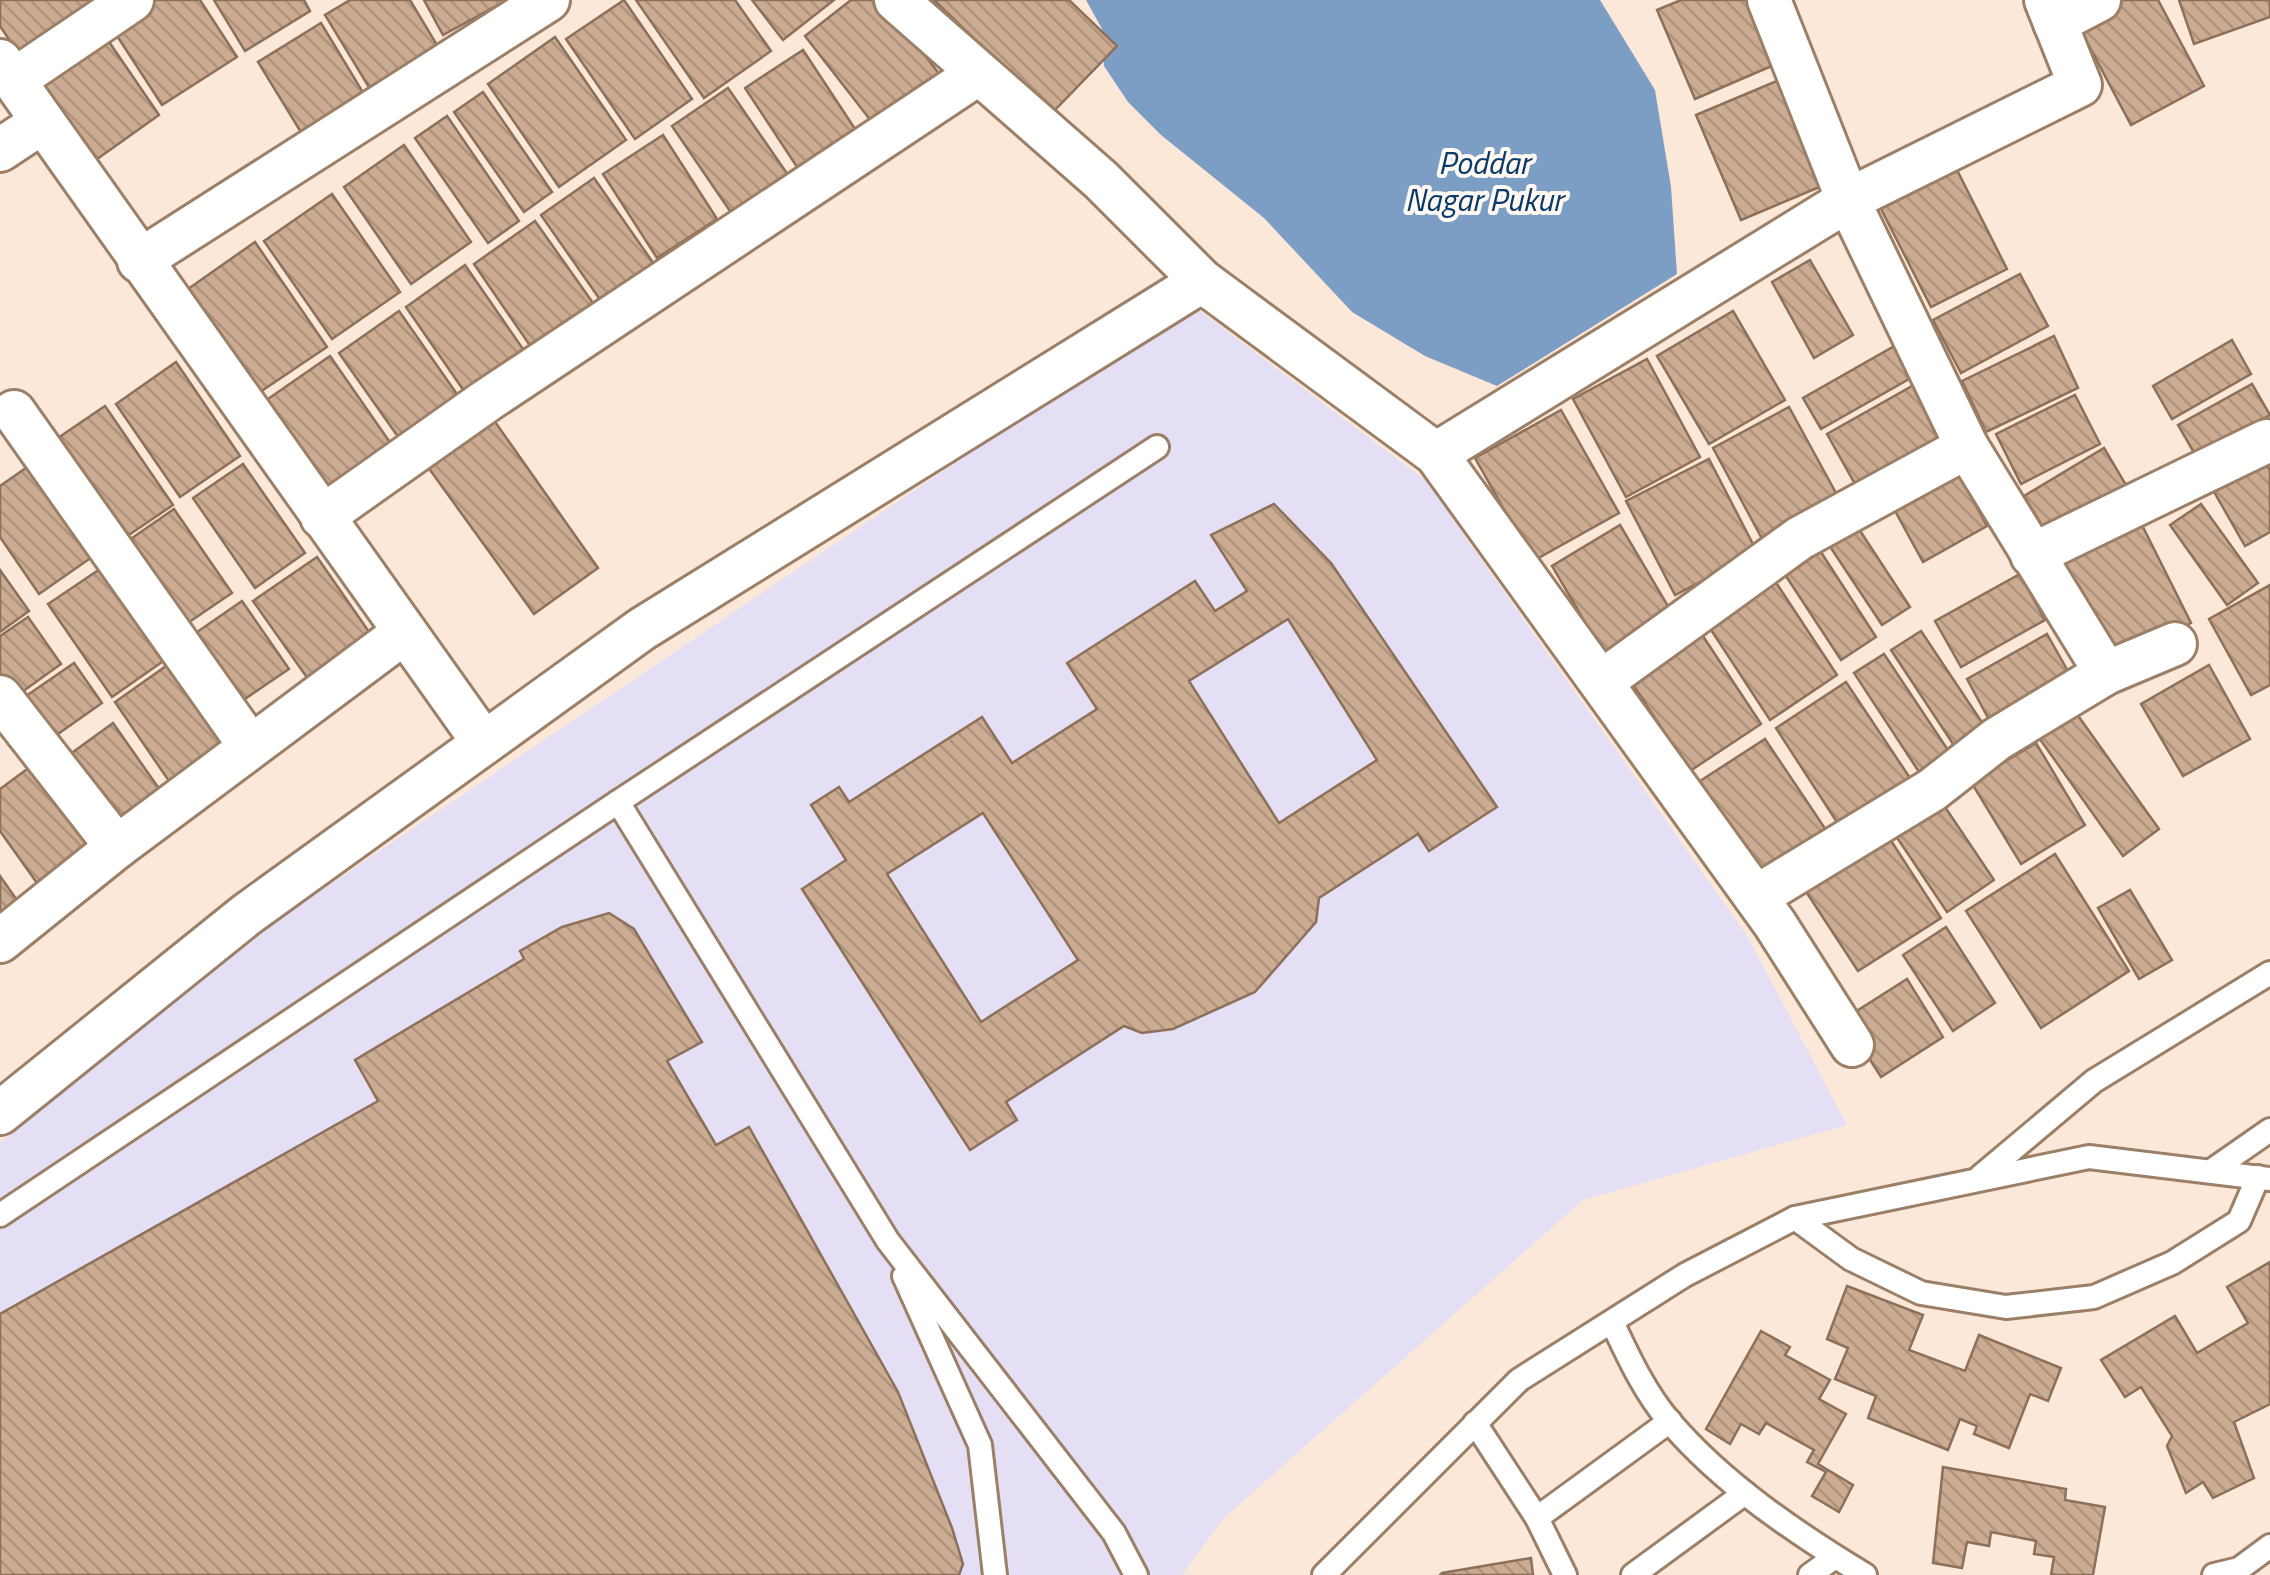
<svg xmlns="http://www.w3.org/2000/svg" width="2270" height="1575" viewBox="0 0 2270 1575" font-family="'Titillium Web',sans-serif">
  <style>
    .commercial { fill: #e4dff4 }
    .water { fill: #7d9ec4 }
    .building { fill: url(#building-back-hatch); stroke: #8d7059; stroke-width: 2.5; fill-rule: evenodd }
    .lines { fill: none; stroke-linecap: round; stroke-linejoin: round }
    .lane-casing { stroke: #9c7f67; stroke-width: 28 }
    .street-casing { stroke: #9c7f67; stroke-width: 48 }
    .lane { stroke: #fff; stroke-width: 22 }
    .street { stroke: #fff; stroke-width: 42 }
    .labels { text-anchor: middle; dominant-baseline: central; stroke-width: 8; stroke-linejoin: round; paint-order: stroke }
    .water-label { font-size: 32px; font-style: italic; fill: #093a6a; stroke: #fff8f3 }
  </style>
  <defs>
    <pattern id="building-back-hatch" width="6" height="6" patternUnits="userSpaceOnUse" patternTransform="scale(2.5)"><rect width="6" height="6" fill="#cbac93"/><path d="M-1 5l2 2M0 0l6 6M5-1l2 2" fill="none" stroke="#ae937d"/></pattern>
  </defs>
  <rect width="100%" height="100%" fill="#fce8d9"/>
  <!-- commercial -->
  <polygon class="commercial" points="1191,304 1425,480 1746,934 1847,1125 1583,1200 1223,1519 1182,1575 0,1575 0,1143 271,924"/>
  <!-- water -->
  <polygon class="water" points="1086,0 1600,0 1655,90 1671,187 1677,274 1497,386 1425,356 1352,312 1264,218 1161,135 1128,102 1104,66 1102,29"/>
  <!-- building -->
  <g class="building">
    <polygon points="0,0 89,0 96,11 22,59 0,26"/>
    <polygon points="148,0 200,0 237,57 162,105 110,25"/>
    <polygon points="214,0 304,0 310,11 245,51"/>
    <polygon points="350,0 410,0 446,60 378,102 325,15"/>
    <polygon points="424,0 507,0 443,35"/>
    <polygon points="624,0 692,99 635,139 566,39"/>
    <polygon points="636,0 735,0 771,51 704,98"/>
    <polygon points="752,0 834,0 783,40"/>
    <polygon points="851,0 882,0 940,75 875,126 805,36"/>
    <polygon points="934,0 1069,0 1117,46 1052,113"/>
    <polygon points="1681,0 1746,0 1774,65 1695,99 1657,10"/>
    <polygon points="2120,0 2158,0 2204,86 2131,125 2077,23"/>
    <polygon points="2179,0 2270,0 2270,17 2194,44"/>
    <polygon points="321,23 373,109 310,147 258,62"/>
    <polygon points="101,30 159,115 93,162 33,76"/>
    <polygon points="555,37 626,140 559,187 488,84"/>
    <polygon points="803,50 857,132 799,170 745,88"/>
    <polygon points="1784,78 1829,183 1741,220 1696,115"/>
    <polygon points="728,88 788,175 732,214 672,126"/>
    <polygon points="483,92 552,192 524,212 454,112"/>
    <polygon points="447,116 519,221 488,243 415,138"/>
    <polygon points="663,135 717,219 657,258 603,174"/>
    <polygon points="404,145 471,242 411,284 344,187"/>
    <polygon points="1956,168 2007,269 1931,307 1880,207"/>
    <polygon points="594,178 654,264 601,301 541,215"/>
    <polygon points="332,194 400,292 332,339 264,241"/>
    <polygon points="535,221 593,303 531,347 474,264"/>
    <polygon points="255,242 327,347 260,392 188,289"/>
    <polygon points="1810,260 1853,335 1814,358 1772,282"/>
    <polygon points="465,265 525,352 466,394 406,307"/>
    <polygon points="2020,274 2048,326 1961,373 1933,320"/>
    <polygon points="399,311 461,400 401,441 339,353"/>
    <polygon points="1733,311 1785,400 1709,444 1657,356"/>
    <polygon points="2054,336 2078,388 1986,432 1962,381"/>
    <polygon points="2232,340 2251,374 2172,419 2153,386"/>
    <polygon points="1898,344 1916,375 1821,429 1803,398"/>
    <polygon points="330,356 398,454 332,499 265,401"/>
    <polygon points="1647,359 1700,457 1626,497 1573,399"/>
    <polygon points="176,362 240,456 180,497 116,404"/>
    <polygon points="1921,381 1954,440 1860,493 1827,434"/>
    <polygon points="2252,384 2270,415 2196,456 2178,425"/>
    <polygon points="2075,395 2100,444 2021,484 1996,434"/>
    <polygon points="105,406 173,505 114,545 46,446"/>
    <polygon points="1789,407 1842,504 1766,546 1713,448"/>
    <polygon points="486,409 598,568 534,614 420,456"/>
    <polygon points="1561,410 1619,513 1533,561 1475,458"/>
    <polygon points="2257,447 2270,470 2270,532 2245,546 2205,476"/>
    <polygon points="2104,448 2129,490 2049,537 2024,496"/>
    <polygon points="1709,459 1757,552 1675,595 1626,501"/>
    <polygon points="1952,462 1987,526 1923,562 1888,498"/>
    <polygon points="33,463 95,555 39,594 0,537 0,486"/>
    <polygon points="243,464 305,553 255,588 193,498"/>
    <path d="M1274,504l57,59 166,244 -68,44 -11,-17 -99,64 -3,24 -61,70 -82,37 -31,4 -18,-7 -118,76 11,18 -47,30 -168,-261 44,-29 -35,-55 28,-18 10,15 133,-85 30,46 85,-54 -30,-46 128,-82 20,30 32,-20 -36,-56zM1288,619l89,141 -98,63 -90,-142zM983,813l95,147 -97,62 -94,-148z"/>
    <polygon points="2201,504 2258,583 2227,605 2170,525"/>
    <polygon points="174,509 232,593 176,631 119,547"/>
    <polygon points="2135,511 2191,623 2112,662 2056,551"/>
    <polygon points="1853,520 1910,607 1882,625 1825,539"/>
    <polygon points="1620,525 1675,618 1606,658 1552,566"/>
    <polygon points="1817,546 1876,637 1841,660 1782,570"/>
    <polygon points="317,557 376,642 313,686 253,601"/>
    <polygon points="109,563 172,655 112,697 48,604"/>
    <polygon points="0,570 29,611 0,632"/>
    <polygon points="2020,574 2045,620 1961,667 1935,621"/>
    <polygon points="1771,575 1837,675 1770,720 1704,619"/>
    <polygon points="2270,585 2270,685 2251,695 2209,619"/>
    <polygon points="242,601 289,669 230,709 184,641"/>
    <polygon points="28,617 61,664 8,702 0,690 0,636"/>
    <polygon points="1693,621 1761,724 1690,771 1622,668"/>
    <polygon points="1921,631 1989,733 1959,753 1891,650"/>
    <polygon points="2047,634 2073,680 1992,725 1967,679"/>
    <polygon points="1884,654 1954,759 1923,778 1854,673"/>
    <polygon points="176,659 234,741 171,784 115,702"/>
    <polygon points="74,663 102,703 41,746 13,705"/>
    <polygon points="2209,665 2250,739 2183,776 2141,704"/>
    <polygon points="1846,682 1914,784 1842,830 1776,728"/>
    <polygon points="2074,710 2159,829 2123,856 2037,735"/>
    <polygon points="113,723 160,790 108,826 62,760"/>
    <polygon points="1765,739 1832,839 1767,882 1700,781"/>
    <polygon points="2036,743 2085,825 2021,864 1971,782"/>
    <polygon points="34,764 91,845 37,883 0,831 0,789"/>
    <polygon points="1943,804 1994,880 1947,912 1896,836"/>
    <polygon points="1888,836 1941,918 1858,971 1805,890"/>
    <polygon points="2055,854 2129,971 2041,1028 1966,911"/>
    <polygon points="0,876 26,913 0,932"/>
    <polygon points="2130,890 2172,960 2139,979 2098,908"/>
    <polygon points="609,913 634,929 702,1042 667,1061 716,1145 749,1127 898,1392 952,1528 963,1564 959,1575 0,1575 0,1314 378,1101 355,1060 524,959 520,951 562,927"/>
    <polygon points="1946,927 1995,1003 1953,1031 1903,955"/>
    <polygon points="1907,979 1943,1037 1881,1077 1844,1019"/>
    <polygon points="2270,1262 2270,1404 2234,1422 2254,1478 2213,1498 2203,1482 2186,1493 2167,1446 2172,1436 2141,1387 2125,1397 2101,1360 2175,1316 2197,1353 2248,1323 2227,1287"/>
    <polygon points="1847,1286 1923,1315 1909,1350 1965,1371 1979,1335 2061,1368 2048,1401 2030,1394 2009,1448 1974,1434 1977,1426 1960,1419 1948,1450 1868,1418 1876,1396 1835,1379 1848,1348 1827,1339"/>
    <polygon points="1761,1331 1790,1347 1785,1355 1830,1380 1819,1399 1846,1414 1818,1464 1853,1485 1839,1512 1812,1496 1826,1472 1807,1462 1814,1450 1766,1423 1759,1434 1741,1424 1730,1444 1706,1429"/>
    <polygon points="1943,1467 2066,1489 2065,1500 2105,1507 2093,1575 2051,1575 2054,1557 2034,1554 2036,1541 1991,1532 1989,1546 1967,1542 1962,1568 1933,1563"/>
    <polygon points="1531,1558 1533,1575 1440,1575 1442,1573"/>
  </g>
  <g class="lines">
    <!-- lane casing -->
    <g class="lane-casing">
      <g id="lane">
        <polyline points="618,802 1157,447"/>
        <polyline points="2214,1169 2270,1130"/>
        <polyline points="1981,1176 2094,1081 2270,973"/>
        <polyline points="0,1215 618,802 888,1241 1114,1533 1136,1575"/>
        <polyline points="1795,1218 1851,1259 1921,1293 2006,1307 2094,1297 2172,1263 2239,1221 2258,1177"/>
        <polyline points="904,1276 980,1445 995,1575"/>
        <path d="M1612,1322c16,34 33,71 58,100 53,62 126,111 195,153"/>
        <polyline points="1475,1423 1537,1518 1565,1575"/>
        <polyline points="1537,1518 1670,1421"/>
        <polyline points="1324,1575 1519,1380 1685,1275 1795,1218 2089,1157 2270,1179"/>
        <polyline points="1633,1575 1745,1493"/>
        <polyline points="1810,1575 1835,1557"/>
        <polyline points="2214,1575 2239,1569 2270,1546"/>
      </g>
    </g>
    <!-- street casing -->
    <g class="street-casing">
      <g id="street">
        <polyline points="896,0 1101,180 1202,281 1436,454 1775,924 1852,1045"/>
        <polyline points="1769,0 1848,200 1967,447 2106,673"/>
        <polyline points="2055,23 2099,0"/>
        <polyline points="0,61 484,743"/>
        <polyline points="14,80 132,0"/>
        <polyline points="0,150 41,123"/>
        <polyline points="139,261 548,0"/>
        <polyline points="14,412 250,746"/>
        <polyline points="1436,454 1848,200 2080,85 2046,0"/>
        <polyline points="322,517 486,401 976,75"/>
        <polyline points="2032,555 2267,441"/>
        <polyline points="1601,682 1800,538 1967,447"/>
        <polyline points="0,697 117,847"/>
        <polyline points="1756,897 1932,790 1997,739 2106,673 2175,644"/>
        <polyline points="0,941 117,847 405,632"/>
        <polyline points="0,1113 246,915 642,629 1202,281"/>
      </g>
    </g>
    <!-- lane -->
    <use href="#lane" class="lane"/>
    <!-- street -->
    <use href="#street" class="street"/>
  </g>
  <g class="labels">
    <!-- water labels -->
    <g class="water-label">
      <text x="1484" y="162">Poddar<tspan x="1484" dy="37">Nagar Pukur</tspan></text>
    </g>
  </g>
</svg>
